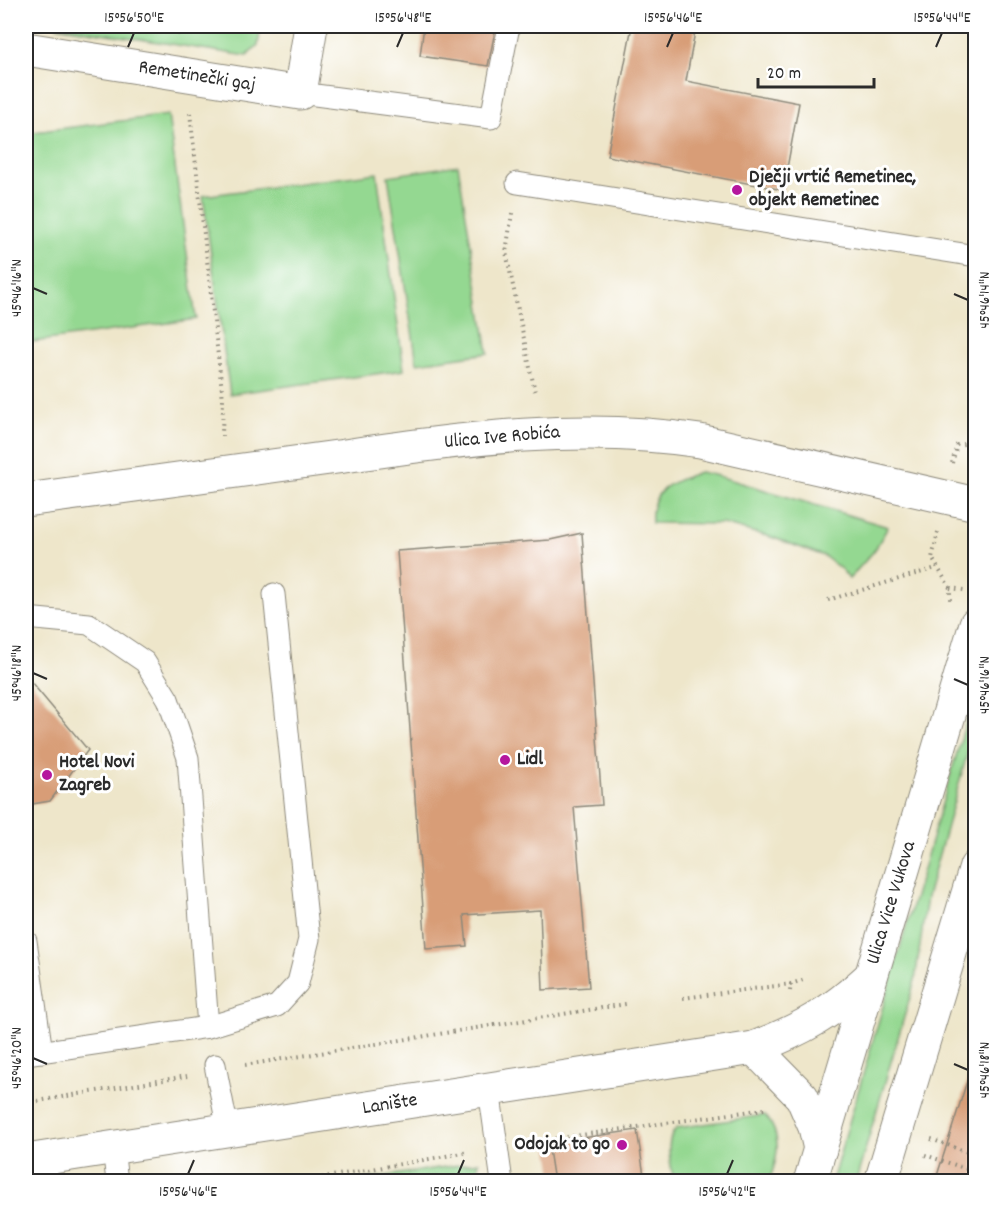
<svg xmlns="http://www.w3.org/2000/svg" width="1001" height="1207" viewBox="0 0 1001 1207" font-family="Dekko,sans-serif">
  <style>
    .green { fill: #94d891; stroke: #60825e; stroke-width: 1.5 }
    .building { fill: #d89d77 }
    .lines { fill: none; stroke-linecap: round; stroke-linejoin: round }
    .service-casing { stroke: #8c887a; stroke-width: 23 }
    .minor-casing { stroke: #8c887a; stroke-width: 35 }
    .tertiary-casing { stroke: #8c887a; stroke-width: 35 }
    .path { stroke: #8c887a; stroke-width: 4; stroke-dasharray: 1.5 4.5; stroke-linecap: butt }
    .service { stroke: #fff; stroke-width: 21 }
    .minor { stroke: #fff; stroke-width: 33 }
    .tertiary { stroke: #fff; stroke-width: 33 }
    .ticks { fill: none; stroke: #2b2b2b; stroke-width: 2 }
    .poi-dot { fill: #b5179e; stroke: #fff; stroke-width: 2 }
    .labels { text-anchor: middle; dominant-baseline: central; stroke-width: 6; stroke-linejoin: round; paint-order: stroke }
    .street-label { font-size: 20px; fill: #2b2b2b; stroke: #fff }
    .poi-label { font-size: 20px; font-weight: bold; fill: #2b2b2b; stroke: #fff; text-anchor: start }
    .neatline { fill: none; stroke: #2b2b2b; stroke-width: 2 }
    .ticks-label { font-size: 15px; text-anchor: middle; fill: #2b2b2b }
  </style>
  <rect width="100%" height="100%" fill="#fff"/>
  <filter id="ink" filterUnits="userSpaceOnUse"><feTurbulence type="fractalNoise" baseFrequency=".0167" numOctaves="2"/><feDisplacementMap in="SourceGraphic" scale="12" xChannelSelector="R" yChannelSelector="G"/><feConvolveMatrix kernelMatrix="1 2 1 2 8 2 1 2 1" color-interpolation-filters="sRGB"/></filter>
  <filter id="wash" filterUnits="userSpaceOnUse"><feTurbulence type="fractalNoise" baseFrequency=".008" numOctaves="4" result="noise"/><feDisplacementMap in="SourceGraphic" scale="24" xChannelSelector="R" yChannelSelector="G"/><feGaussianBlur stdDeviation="1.35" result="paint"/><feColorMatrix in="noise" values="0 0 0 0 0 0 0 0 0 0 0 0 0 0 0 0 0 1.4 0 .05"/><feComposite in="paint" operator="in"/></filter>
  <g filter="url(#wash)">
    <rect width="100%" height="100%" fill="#eee6ca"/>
    <!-- green -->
    <g class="green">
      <polygon points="56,26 261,26 258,45 247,56"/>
      <polygon points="168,115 196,319 26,343 26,133"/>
      <polygon points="458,165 488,353 417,363 388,176"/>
      <polygon points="377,173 404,370 230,394 203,196"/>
      <path d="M700,472l18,4 170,51 -14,24 -25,28 -7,-9 -18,-14 -50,-18 -51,-14 -71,-1c-3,-35 21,-41 48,-51z"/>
      <polygon points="975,691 975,726 927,897 915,980 856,1181 832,1181"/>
      <path d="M765,1115c18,21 13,43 4,66h-95c-3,-17 -11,-40 3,-53z"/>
      <polygon points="479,1162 476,1181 440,1181 439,1176 408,1181 353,1181"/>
    </g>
    <g id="blocks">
      <!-- building -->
      <g class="building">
        <polygon points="424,26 496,26 488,66 420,56"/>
        <polygon points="632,26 696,26 686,81 799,103 783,190 607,156"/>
        <polygon points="582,533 602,805 574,807 589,987 543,990 540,910 464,915 467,946 426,949 397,551 550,540"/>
        <polygon points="26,676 88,750 50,801 26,805"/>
        <polygon points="969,1075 975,1076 975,1182 935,1182"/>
        <polygon points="637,1130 645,1182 554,1182 548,1143"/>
      </g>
    </g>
  </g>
  <g filter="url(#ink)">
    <use href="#blocks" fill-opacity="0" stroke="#8c887a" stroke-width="1.5"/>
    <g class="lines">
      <!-- service casing -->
      <g class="service-casing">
        <g id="service">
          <polyline points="300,93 491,118 509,26"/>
          <polyline points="517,183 976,256"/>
          <polyline points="26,618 89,624 145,662 168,699 188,758 208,1027"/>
          <polyline points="26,941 42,1052"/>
          <polyline points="26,1054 208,1027 277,1006 298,983 309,939 274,594"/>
          <polyline points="215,1065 228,1130"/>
          <polyline points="489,1089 502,1182"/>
          <polyline points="113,1147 117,1182"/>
        </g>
      </g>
      <!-- minor casing -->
      <g class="minor-casing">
        <g id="minor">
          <polyline points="26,49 300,93 311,26"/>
          <path d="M26,500c103,-15 207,-29 311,-43 121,-17 241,-35 363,-16l276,63"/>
          <polyline points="754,1048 802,1097 815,1127 820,1149"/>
          <path d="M26,1161l728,-113c49,-19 77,-35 116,-71"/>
        </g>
      </g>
      <!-- tertiary casing -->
      <g class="tertiary-casing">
        <g id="tertiary">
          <polyline points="810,1182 976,624"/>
          <polyline points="881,1182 976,867"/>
        </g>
      </g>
      <!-- path -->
      <g class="path">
        <polyline points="149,26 158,32"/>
        <polyline points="177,34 194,26"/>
        <polyline points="190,113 223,399 222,436"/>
        <polyline points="512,213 506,252 535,392"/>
        <polyline points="952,463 957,445 976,442"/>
        <polyline points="938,532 932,558 950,588 950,600"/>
        <polyline points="950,588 964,590"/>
        <polyline points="828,600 936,568"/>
        <polyline points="790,991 791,984 806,979"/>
        <polyline points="683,998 791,984"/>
        <polyline points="245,1065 626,1004"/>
        <polyline points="26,1103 187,1076"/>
        <polyline points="931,1139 976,1155"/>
        <polyline points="525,1143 765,1109"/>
        <polyline points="925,1155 976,1172"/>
        <polyline points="298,1182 469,1152"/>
      </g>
      <!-- service -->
      <use href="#service" class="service"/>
      <!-- minor -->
      <use href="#minor" class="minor"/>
      <!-- tertiary -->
      <use href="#tertiary" class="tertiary"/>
    </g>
  </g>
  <!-- ticks -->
  <path class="ticks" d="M128,47l6,-14M397,47l6,-14M667,47l6,-14M936,47l6,-14M33,288l14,6M954,294l14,6M33,673l14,6M954,679l14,6M33,1058l14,6M954,1064l14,6M188,1174l6,-14M458,1174l6,-14M727,1174l6,-14"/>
  <!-- markers -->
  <g class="poi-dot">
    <circle cx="737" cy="190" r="6"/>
    <circle cx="505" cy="760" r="6"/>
    <circle cx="47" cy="775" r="6"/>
    <circle cx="622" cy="1145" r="6"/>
  </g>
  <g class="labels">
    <!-- street labels -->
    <g class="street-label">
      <text transform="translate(197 77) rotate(9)">Remetinečki gaj</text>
      <text transform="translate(502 438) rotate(-5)">Ulica Ive Robića</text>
      <text transform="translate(892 903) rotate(-73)">Ulica Vice Vukova</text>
      <text transform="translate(390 1105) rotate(-9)">Lanište</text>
    </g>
    <!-- poi labels -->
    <g class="poi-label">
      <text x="749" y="178">Dječji vrtić Remetinec,<tspan x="749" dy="23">objekt Remetinec</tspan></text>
      <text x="517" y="760">Lidl</text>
      <text x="59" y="763">Hotel Novi<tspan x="59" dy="23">Zagreb</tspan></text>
      <text x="610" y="1145" text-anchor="end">Odojak to go</text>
    </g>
  </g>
  <!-- margin -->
  <rect width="1001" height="1207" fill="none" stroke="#fff" stroke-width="66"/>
  <!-- scale -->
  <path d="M758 78v9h116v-9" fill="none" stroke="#2b2b2b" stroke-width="3"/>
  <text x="767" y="78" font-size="18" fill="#2b2b2b" stroke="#ffffff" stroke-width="4.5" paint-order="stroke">20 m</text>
  <rect x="33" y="33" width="935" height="1141" class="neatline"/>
  <g class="ticks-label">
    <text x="134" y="22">15°56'50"E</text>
    <text x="403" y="22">15°56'48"E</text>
    <text x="673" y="22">15°56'46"E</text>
    <text x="942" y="22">15°56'44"E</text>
    <text transform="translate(16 288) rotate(-90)" y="5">45°46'16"N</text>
    <text transform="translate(984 300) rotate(-90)" y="5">45°46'14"N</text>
    <text transform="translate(16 673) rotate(-90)" y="5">45°46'18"N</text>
    <text transform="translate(984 685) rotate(-90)" y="5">45°46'16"N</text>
    <text transform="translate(16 1058) rotate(-90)" y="5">45°46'20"N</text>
    <text transform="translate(984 1070) rotate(-90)" y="5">45°46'18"N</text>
    <text x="188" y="1196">15°56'46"E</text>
    <text x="458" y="1196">15°56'44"E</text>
    <text x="727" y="1196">15°56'42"E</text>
  </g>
</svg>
